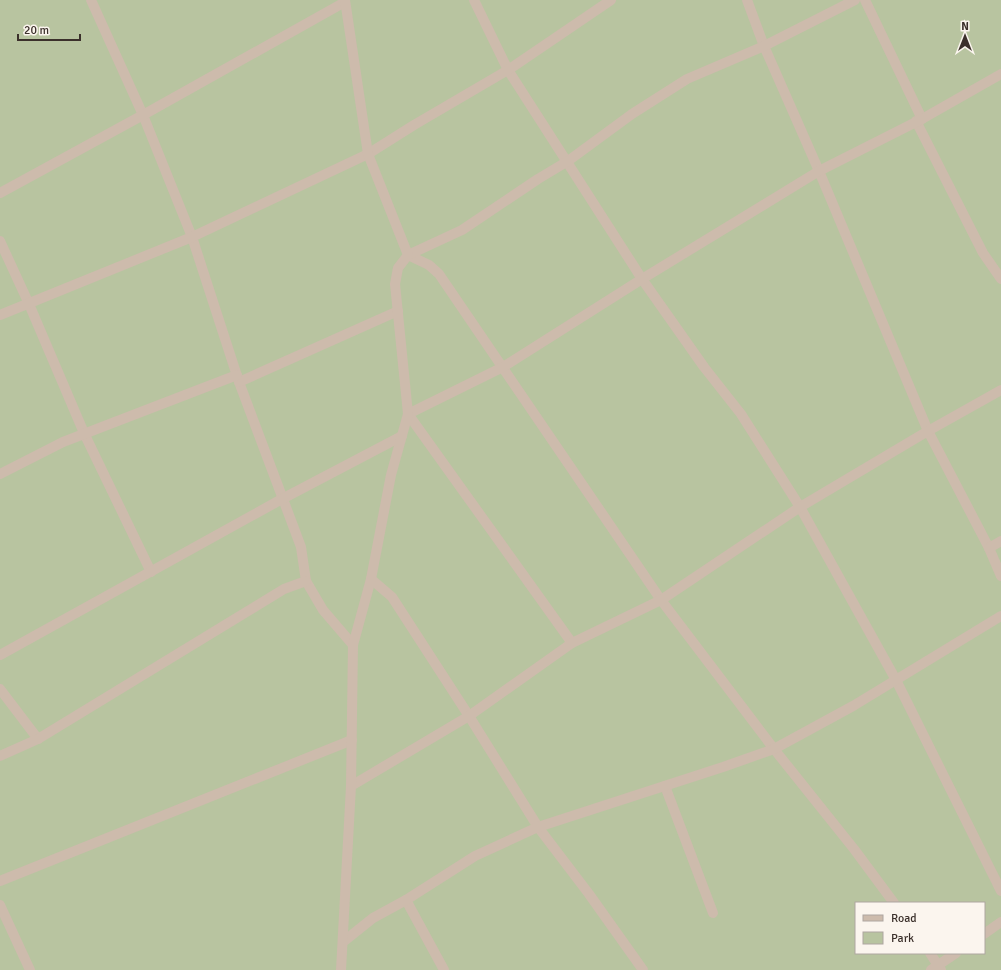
<svg xmlns="http://www.w3.org/2000/svg" width="1001" height="970" viewBox="0 0 1001 970" font-family="Signika,sans-serif">
  <style>
    .green { fill: #b8c4a0; fill-rule: evenodd }
    .lines { fill: none; stroke-linecap: round; stroke-linejoin: round }
    .street { stroke: #cdbbac; stroke-width: 10 }
  </style>
  <rect width="100%" height="100%" fill="#f4ebe1"/>
  <!-- green -->
  <path class="green" d="M0,0h1001v970h-1001zM856,903h128v50h-128z"/>
  <g class="lines">
    <!-- street -->
    <g class="street">
      <polyline points="91,0 143,115 192,237 239,382 301,547 306,581 323,610 353,645"/>
      <polyline points="474,0 508,70 642,279 704,367 741,414 800,507 896,680 1001,891"/>
      <polyline points="747,0 764,46 819,171 928,431 989,548 1001,576"/>
      <polyline points="865,0 922,119"/>
      <polyline points="916,121 983,253 1001,279"/>
      <polyline points="0,193 143,115 345,2"/>
      <polyline points="0,241 29,304 84,433 151,572"/>
      <polyline points="408,255 429,265 439,274 661,600 774,749 854,849 894,903"/>
      <polyline points="408,255 462,230 538,179 568,161 632,114 687,79 764,46 855,0"/>
      <polyline points="0,315 192,237 368,154 414,125 508,70 611,0"/>
      <polyline points="239,382 398,311"/>
      <polyline points="0,474 63,442 237,375"/>
      <polyline points="989,548 1001,541"/>
      <polyline points="371,579 392,597 469,716 538,827 589,894 643,970"/>
      <polyline points="572,643 408,414 503,367 642,279 819,171 922,119 1001,74"/>
      <polyline points="0,655 282,499 402,436"/>
      <polyline points="0,689 38,739"/>
      <polyline points="0,756 38,739 284,589 306,581"/>
      <polyline points="351,786 469,716 572,643 661,600 800,507 928,431 1001,390"/>
      <polyline points="665,786 713,913"/>
      <polyline points="0,881 352,740"/>
      <polyline points="406,900 444,970"/>
      <polyline points="0,905 30,970"/>
      <polyline points="984,934 1001,922"/>
      <polyline points="343,942 373,918 406,900 475,856 538,827 723,767 774,749 853,706 1001,616"/>
      <polyline points="930,953 941,970"/>
      <polyline points="341,970 351,786 353,645 371,579 391,475 408,414 395,284 398,268 408,255 368,154 345,0"/>
      <polyline points="931,970 956,953"/>
    </g>
  </g>
  <!-- legend -->
  <rect x="855" y="902" width="130" height="52" fill="#fbf5ee" stroke="#aea6a0"/>
  <rect x="863" y="915" width="20" height="6" fill="#cdbbac" stroke="#aea6a0"/>
  <text x="891" y="922" font-size="12" fill="#3b302b">Road</text>
  <rect x="863" y="932" width="20" height="12" fill="#b8c4a0" stroke="#aea6a0"/>
  <text x="891" y="942" font-size="12" fill="#3b302b">Park</text>
  <!-- north arrow -->
  <g transform="translate(965 36)" stroke="#fbf5ee" stroke-width="3" paint-order="stroke">
  <path d="M0-3L7 15L0 10L-7 15Z" fill="#3b302b"/>
  <text y="-6" font-size="11" font-weight="bold" text-anchor="middle" fill="#3b302b">N</text>
  </g>
  <!-- scale -->
  <path d="M18 34v6h62v-6" fill="none" stroke="#3b302b" stroke-width="2"/>
  <text x="24" y="34" font-size="12" fill="#3b302b" stroke="#fbf5ee" stroke-width="3" paint-order="stroke">20 m</text>
</svg>
